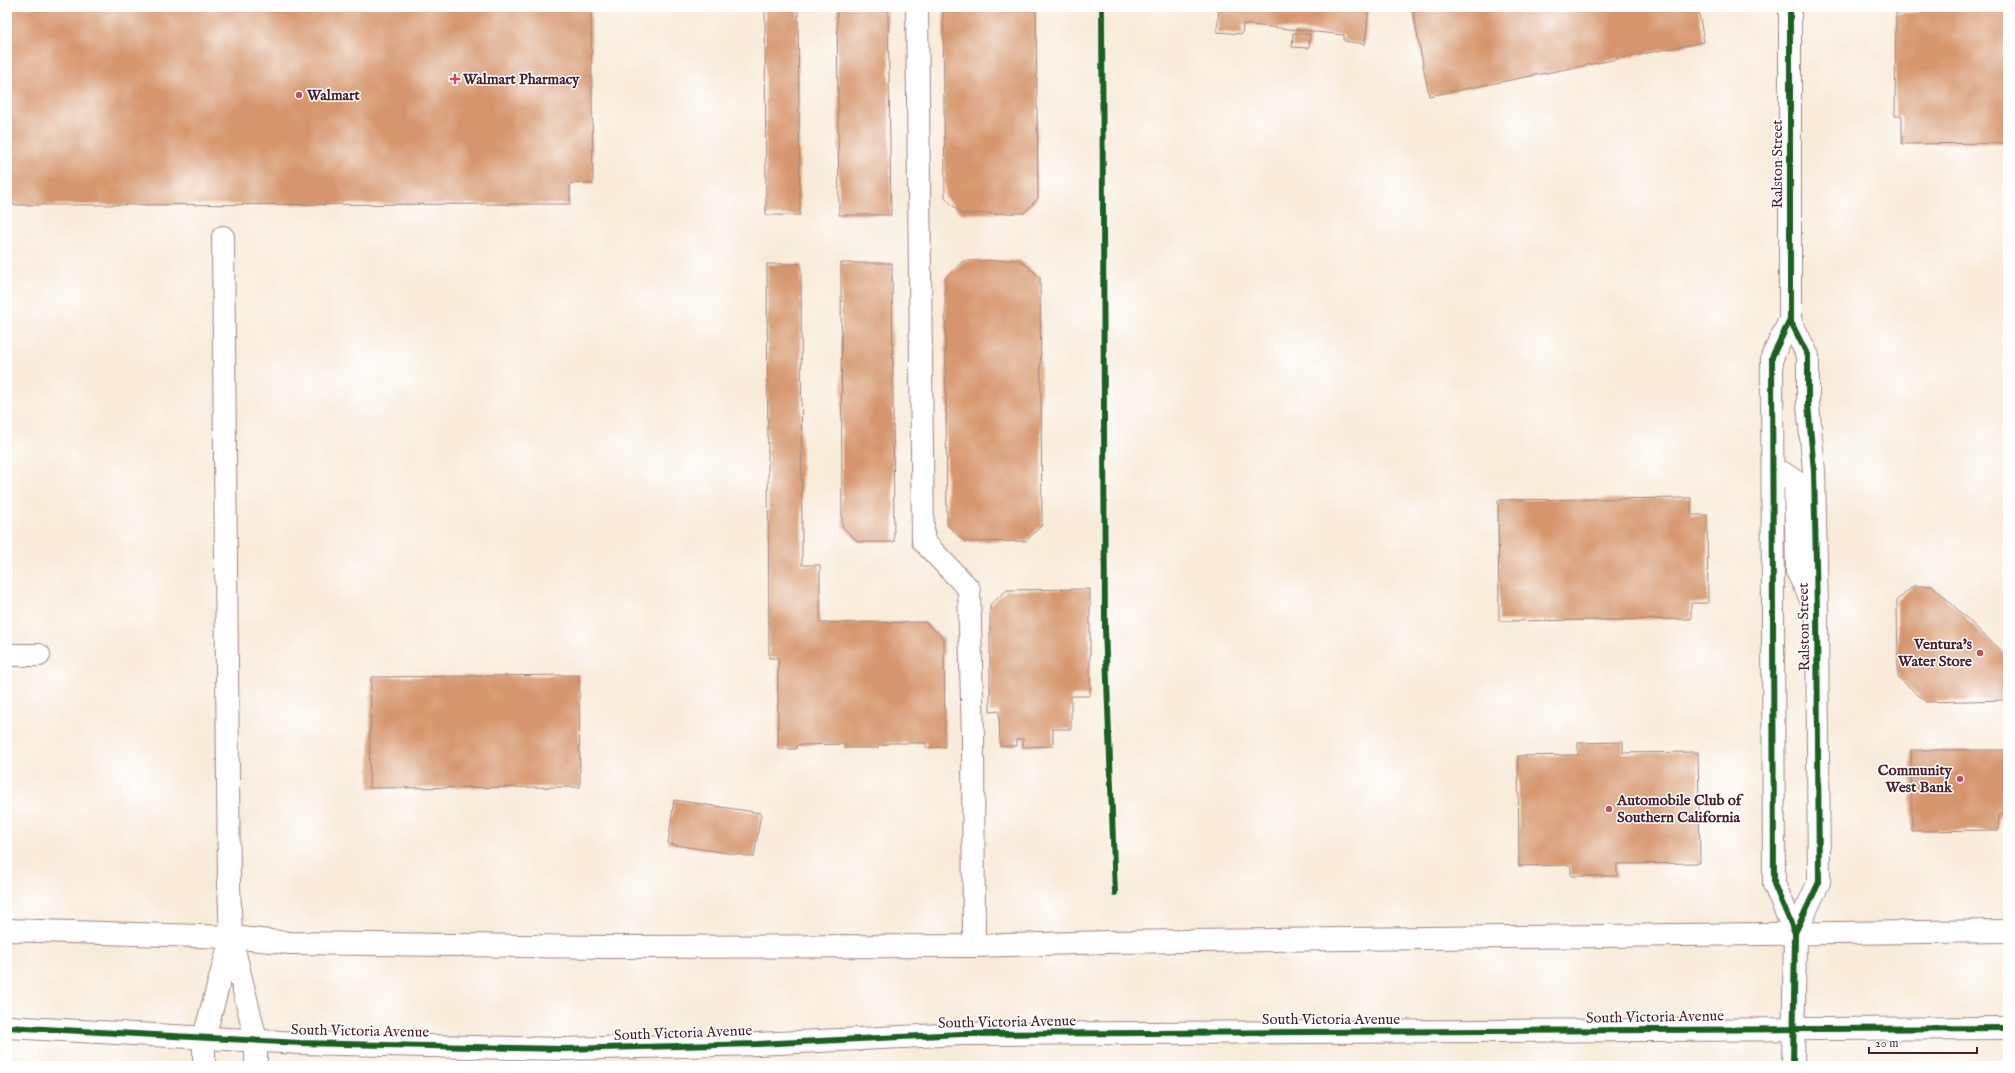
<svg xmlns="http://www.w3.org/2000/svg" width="2015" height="1073" viewBox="0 0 2015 1073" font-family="'IM FELL English',serif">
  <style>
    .building { fill: #d6966d }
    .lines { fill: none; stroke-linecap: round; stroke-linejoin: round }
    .minor-casing { stroke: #a18582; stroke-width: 24 }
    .major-casing { stroke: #a18582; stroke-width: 24 }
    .minor { stroke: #fff; stroke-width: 22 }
    .major { stroke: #fff; stroke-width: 22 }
    .cycleway-casing { stroke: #fff; stroke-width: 8 }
    .cycleway { stroke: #1b5e20; stroke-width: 6 }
    .poi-dot { fill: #d1495b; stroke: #fff; stroke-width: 1.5 }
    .labels { text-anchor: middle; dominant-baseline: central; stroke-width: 3; stroke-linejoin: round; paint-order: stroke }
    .poi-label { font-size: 15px; font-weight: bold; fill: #4a1f2b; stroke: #fff; text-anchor: start }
    .street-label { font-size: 15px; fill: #4a1f2b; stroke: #fff }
  </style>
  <rect width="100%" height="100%" fill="#fff"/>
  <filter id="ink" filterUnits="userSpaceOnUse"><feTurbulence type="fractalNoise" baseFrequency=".025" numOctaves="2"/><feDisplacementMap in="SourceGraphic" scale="8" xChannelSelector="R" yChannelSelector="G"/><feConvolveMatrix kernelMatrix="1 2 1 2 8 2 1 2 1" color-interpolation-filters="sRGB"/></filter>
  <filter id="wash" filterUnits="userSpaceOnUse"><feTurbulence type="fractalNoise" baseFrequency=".012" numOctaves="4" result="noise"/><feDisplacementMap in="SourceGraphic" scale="16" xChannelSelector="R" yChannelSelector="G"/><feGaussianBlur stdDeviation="0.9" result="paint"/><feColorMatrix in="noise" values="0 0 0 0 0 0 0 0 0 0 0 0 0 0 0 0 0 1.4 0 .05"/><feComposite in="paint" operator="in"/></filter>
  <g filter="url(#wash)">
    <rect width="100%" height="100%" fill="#f8ebd9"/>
    <g id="blocks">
      <!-- building -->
      <g class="building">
        <polygon points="7,7 591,7 593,184 570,183 570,204 7,205"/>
        <polygon points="765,7 798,7 800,215 766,215"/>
        <polygon points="837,7 888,7 891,215 839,215"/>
        <polygon points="943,7 1036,7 1038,198 1024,213 961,214 945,197"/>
        <polygon points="1219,7 1369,7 1365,44 1344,41 1344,35 1243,24 1242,34 1217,32"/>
        <polygon points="1412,7 1698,7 1704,42 1429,96"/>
        <polygon points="1919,7 2006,7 2006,12 2008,12 2008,143 1902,144 1902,116 1895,116 1896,13 1919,12"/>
        <polygon points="1293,33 1310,34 1309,48 1292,47"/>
        <polygon points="1020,260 1040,277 1042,525 1026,541 965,542 947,525 945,278 963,261"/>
        <polygon points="841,263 892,263 894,542 858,542 842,526"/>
        <polygon points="767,264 801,264 802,565 820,565 820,623 925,622 944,639 945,747 926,748 926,743 887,743 887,745 878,745 878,748 844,748 845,744 797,745 796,749 778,749 778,658 769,658"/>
        <polygon points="1691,498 1691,515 1707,515 1708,603 1691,603 1691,619 1499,621 1498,500"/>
        <polygon points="1913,586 1933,586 2008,658 2008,700 1926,702 1898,677 1897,601"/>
        <polygon points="1090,589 1090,696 1071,696 1071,729 1053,729 1053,746 1023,747 1023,739 1017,739 1017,746 1000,746 999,711 990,712 990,605 1007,590"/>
        <polygon points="579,675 580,787 369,788 371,677"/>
        <polygon points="1623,742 1623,753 1698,752 1700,863 1617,864 1617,876 1571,876 1571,865 1519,866 1518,756 1578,755 1578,743"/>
        <polygon points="1911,750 2008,750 2008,807 1999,817 1998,830 1912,831"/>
        <polygon points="674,800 761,813 754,857 668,844"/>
      </g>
    </g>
  </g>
  <g filter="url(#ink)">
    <use href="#blocks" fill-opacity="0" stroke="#a18582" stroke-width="1"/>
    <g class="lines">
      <!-- minor casing -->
      <g class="minor-casing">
        <g id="minor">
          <polyline points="917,7 923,541 969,589 973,739 974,946"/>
          <polyline points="1790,7 1790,320 1772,357 1774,884 1795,933"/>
          <polyline points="223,237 229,884 231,937 256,1040 256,1066"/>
          <polyline points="1790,320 1808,356 1808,404 1814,471 1817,611 1819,882 1795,933 1793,1066"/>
          <polyline points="1773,473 1783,473 1795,481 1797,571 1814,605"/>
          <polyline points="7,655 39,655"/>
          <polyline points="204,1066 204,1037 231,939"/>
        </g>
      </g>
      <!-- major casing -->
      <g class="major-casing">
        <g id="major">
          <polyline points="7,930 231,937 290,943 606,947 974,946 1108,942 2008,931"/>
          <polyline points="7,1027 300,1043 563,1049 757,1044 962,1034 2008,1028"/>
        </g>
      </g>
      <!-- minor -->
      <use href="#minor" class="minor"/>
      <!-- major -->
      <use href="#major" class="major"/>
      <!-- cycleway casing -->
      <g class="cycleway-casing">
        <g id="cycleway">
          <polyline points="1102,7 1105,628 1115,893"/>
          <polyline points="1790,7 1790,320 1772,357 1774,884 1795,933"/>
          <polyline points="1790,320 1808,356 1808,404 1814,471 1817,611 1819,882 1795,933 1793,1066"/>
          <polyline points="7,1027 300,1043 563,1049 757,1044 962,1034 2008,1028"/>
        </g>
      </g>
      <!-- cycleway -->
      <use href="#cycleway" class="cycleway"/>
    </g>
  </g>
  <!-- markers -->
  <g class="poi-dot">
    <path d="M453 73h4v4h4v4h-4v4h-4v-4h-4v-4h4z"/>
    <circle cx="299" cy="95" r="4"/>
    <circle cx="1980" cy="653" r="4"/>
    <circle cx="1960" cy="779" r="4"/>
    <circle cx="1609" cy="809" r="4"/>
  </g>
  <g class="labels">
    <!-- poi labels -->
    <g class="poi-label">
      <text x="463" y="79">Walmart Pharmacy</text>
      <text x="307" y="95">Walmart</text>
      <text x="1972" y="644" text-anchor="end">Ventura's<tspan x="1972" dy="17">Water Store</tspan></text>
      <text x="1952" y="770" text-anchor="end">Community<tspan x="1952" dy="17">West Bank</tspan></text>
      <text x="1617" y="800">Automobile Club of<tspan x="1617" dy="17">Southern California</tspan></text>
    </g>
    <!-- street labels -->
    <g class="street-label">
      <text transform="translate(1777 164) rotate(-90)">Ralston Street</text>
      <text transform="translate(1804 627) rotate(-91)">Ralston Street</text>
      <text transform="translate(1655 1017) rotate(-1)">South Victoria Avenue</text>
      <text x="1331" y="1019">South Victoria Avenue</text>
      <text transform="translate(1007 1022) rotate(-1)">South Victoria Avenue</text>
      <text transform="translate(360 1031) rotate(1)">South Victoria Avenue</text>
      <text transform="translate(683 1033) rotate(-2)">South Victoria Avenue</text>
    </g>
  </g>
  <!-- margin -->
  <rect width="2015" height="1073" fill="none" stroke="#fff" stroke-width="24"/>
  <!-- scale -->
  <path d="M1869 1047v6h108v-6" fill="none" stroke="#4a1f2b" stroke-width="2"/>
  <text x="1875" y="1047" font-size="12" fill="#4a1f2b" stroke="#ffffff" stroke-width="3" paint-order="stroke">20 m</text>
</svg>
